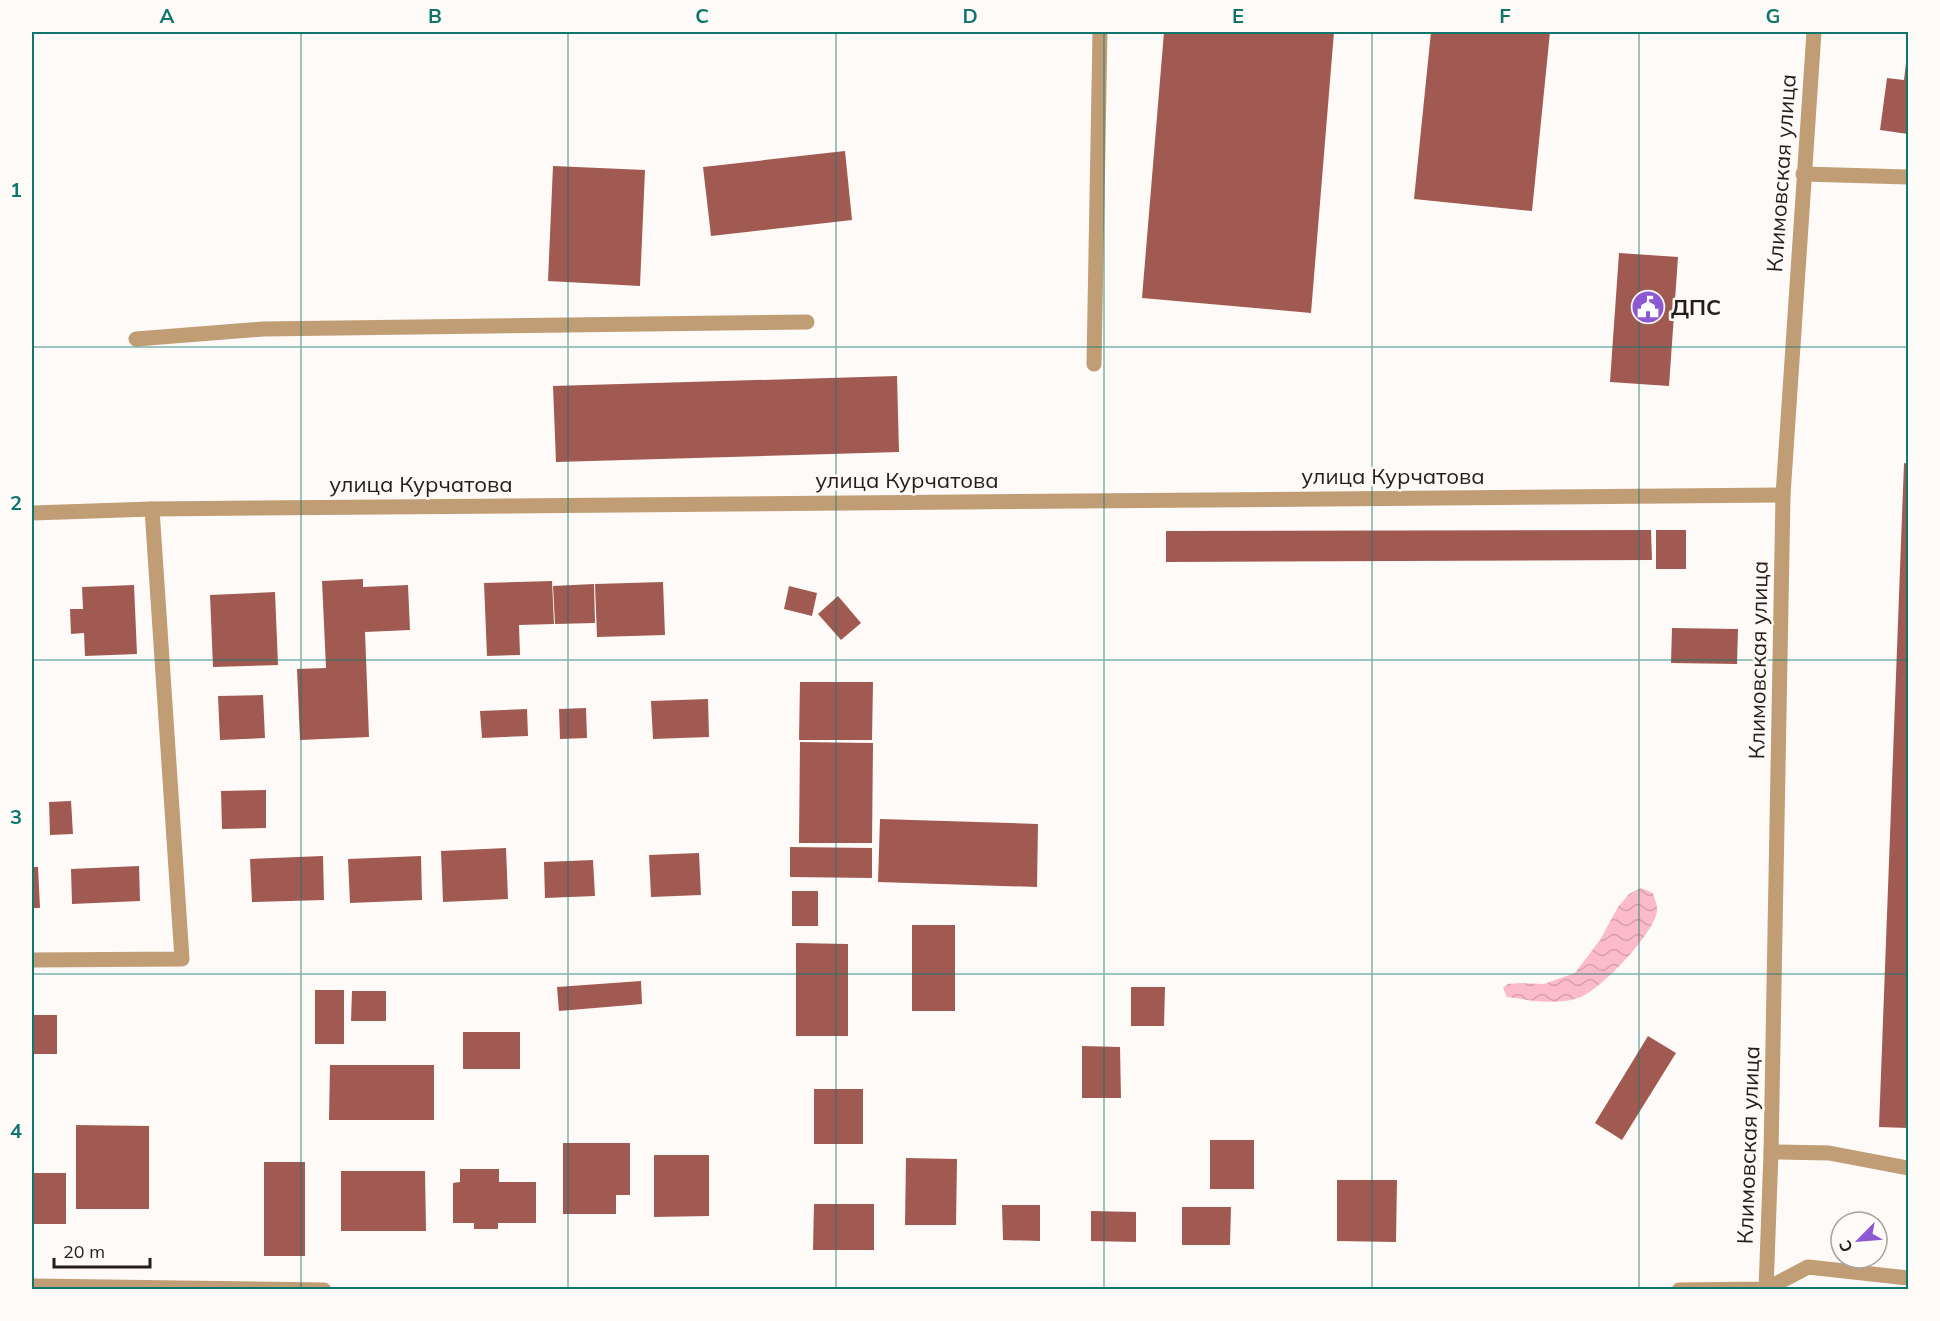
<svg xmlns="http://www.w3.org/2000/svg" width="1940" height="1321" viewBox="0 0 1940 1321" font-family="Mulish,sans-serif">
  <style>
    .water { fill: url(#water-waves) }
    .building { fill: #a15a52 }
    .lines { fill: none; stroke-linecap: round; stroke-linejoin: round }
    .minor { stroke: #c09d74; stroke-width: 15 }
    .grid { fill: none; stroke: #0f766e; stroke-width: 1.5; stroke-opacity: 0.55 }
    .labels { text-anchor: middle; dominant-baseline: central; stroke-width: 5; stroke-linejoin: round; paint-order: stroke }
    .street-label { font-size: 22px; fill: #251d19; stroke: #fefaf7 }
    .poi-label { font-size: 22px; font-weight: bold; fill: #251d19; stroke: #fefaf7; text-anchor: start }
    .neatline { fill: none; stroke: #0f766e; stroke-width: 2 }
    .grid-label { font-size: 20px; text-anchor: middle; font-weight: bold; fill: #0f766e }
  </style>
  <defs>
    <pattern id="water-waves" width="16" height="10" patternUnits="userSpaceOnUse" patternTransform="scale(1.5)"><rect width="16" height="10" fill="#fbbbc8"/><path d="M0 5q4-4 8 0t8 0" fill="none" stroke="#d7a0ab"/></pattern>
  </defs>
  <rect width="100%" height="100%" fill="#fefaf7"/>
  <!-- water -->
  <path class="water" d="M1641,888l12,5c1,5 5,13 4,18 -3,23 -55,77 -76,86 -23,9 -51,3 -74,0l-4,-9 5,-4 12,-1 24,1 31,-11 25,-33 18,-33 11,-13z"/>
  <!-- building -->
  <g class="building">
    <polygon points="1164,32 1334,32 1311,313 1142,298"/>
    <polygon points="1431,32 1550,32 1532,211 1414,199"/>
    <polygon points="1907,54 1908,134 1880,130 1887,78 1904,80"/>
    <polygon points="845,151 852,220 711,236 703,167"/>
    <polygon points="553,166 645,170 640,286 548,281"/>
    <polygon points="1619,253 1678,257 1669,386 1610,382"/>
    <polygon points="897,376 899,452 556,462 553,386"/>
    <polygon points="1904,463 1908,464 1908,1128 1879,1127"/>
    <polygon points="1651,530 1652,560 1166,562 1166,531"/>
    <rect x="1656" y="530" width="30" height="39"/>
    <polygon points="363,579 363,587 408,585 410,630 365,632 369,737 300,740 297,669 326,668 322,581"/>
    <polygon points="552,581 554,624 519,625 520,655 487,656 484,583"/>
    <polygon points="663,582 665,635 597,637 595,584"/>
    <polygon points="594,584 595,623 555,624 553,586"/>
    <polygon points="134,585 137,654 85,656 84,633 71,634 70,609 83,609 82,587"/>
    <polygon points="789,586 817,593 812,616 784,609"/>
    <polygon points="275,592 278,665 213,667 210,595"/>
    <polygon points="838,596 861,623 841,640 818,614"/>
    <polygon points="1672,628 1738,629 1737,664 1671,663"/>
    <polygon points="800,682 873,682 872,740 799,740"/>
    <polygon points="263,695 265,738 220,740 218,696"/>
    <polygon points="708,699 709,737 653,739 651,701"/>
    <polygon points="586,708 587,738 560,739 559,709"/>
    <polygon points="527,709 528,736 482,738 480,711"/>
    <polygon points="800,742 873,743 872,843 799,843"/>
    <polygon points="266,790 266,828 222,829 221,791"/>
    <polygon points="71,801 73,834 50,835 49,802"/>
    <polygon points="880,819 1038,824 1037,887 878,882"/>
    <polygon points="790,847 872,848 872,878 790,877"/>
    <polygon points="506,848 508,899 443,902 441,851"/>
    <polygon points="699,853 701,895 651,897 649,855"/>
    <polygon points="323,856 324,900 252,902 250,859"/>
    <polygon points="421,856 422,900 350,903 348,859"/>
    <polygon points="593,860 595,896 545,898 544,862"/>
    <polygon points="139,866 140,901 72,904 71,869"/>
    <polygon points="32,867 38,867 40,908 32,908"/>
    <rect x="792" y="891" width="26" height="35"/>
    <rect x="912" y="925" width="43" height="86"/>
    <polygon points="796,943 848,944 848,1036 796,1036"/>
    <polygon points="641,981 642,1004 559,1011 557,987"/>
    <polygon points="1131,987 1165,987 1164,1026 1131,1026"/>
    <rect x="315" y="990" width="29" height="54"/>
    <polygon points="352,991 386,991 386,1021 351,1021"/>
    <rect x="32" y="1015" width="25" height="39"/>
    <rect x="463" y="1032" width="57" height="37"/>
    <polygon points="1648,1036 1676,1053 1622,1140 1595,1123"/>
    <polygon points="1082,1046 1120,1047 1121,1098 1082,1098"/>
    <polygon points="330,1065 434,1065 434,1120 329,1120"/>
    <rect x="32" y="1088" width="2" height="56"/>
    <rect x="814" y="1089" width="49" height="55"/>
    <polygon points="76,1125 149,1126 149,1209 76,1209"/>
    <rect x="1210" y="1140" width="44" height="49"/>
    <polygon points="563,1143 630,1143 630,1195 616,1195 616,1214 563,1214"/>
    <polygon points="654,1155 709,1155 709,1216 654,1217"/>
    <polygon points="906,1158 957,1159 956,1225 905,1225"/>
    <rect x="264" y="1162" width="41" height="94"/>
    <polygon points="460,1169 499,1169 499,1182 536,1182 536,1223 498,1223 498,1229 474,1229 474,1223 453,1223 453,1183 460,1182"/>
    <polygon points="341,1171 425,1171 426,1231 341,1231"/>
    <rect x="32" y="1173" width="34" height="51"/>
    <polygon points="1337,1180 1397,1180 1396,1242 1337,1241"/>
    <polygon points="814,1204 874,1204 874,1250 813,1250"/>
    <polygon points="1002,1205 1040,1205 1040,1241 1003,1240"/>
    <polygon points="1182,1207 1231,1207 1230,1245 1182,1245"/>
    <polygon points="1091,1211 1136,1212 1136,1242 1091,1241"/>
  </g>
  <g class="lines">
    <!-- minor -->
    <g class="minor">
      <polyline points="1803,174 1908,177"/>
      <polyline points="136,339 263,329 807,322"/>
      <polyline points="1094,364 1100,32"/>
      <polyline points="32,513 152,509 1783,495"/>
      <polyline points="32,960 182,959 152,509"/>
      <polyline points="1771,1152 1829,1153 1908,1168"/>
      <polyline points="32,1286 324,1290"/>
      <polyline points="1679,1290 1766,1289 1808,1267 1908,1278"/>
      <polyline points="1766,1290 1771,1152 1783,495 1814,32"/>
    </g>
  </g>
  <!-- grid -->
  <path class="grid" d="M301,32v1258M568,32v1258M836,32v1258M1104,32v1258M1372,32v1258M1639,32v1258M32,347h1876M32,660h1876M32,974h1876"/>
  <!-- icons -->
  <defs>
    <g id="civic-disc" transform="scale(1.725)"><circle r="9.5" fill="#8c59d2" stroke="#fefaf7"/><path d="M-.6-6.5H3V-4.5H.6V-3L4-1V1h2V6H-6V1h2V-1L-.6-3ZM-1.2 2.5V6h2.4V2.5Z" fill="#fff"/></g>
  </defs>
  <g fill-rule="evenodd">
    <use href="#civic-disc" x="1648" y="307"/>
  </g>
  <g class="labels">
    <!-- street labels -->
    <g class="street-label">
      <text transform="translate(1781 173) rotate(-86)">Климовская улица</text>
      <text x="1393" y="476">улица Курчатова</text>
      <text x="907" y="480">улица Курчатова</text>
      <text x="421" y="484">улица Курчатова</text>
      <text transform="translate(1758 660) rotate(-89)">Климовская улица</text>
      <text transform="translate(1748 1145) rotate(-88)">Климовская улица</text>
    </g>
    <!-- poi labels -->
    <g class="poi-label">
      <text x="1671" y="307">ДПС</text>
    </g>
  </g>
  <!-- border -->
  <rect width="1940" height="1321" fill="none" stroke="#fefaf7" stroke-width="66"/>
  <!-- north arrow -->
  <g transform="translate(1859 1240) rotate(245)"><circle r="28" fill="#fefaf7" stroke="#a7a29e" stroke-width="1.5"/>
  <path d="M0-4.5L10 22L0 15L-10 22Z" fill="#8c59d2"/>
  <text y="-9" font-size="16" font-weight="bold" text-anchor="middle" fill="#251d19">С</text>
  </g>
  <!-- scale -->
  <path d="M54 1258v9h96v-9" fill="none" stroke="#251d19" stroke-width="3"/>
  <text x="63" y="1258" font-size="18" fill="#251d19" stroke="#fefaf7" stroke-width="4.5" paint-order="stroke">20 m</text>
  <rect x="33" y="33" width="1874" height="1255" class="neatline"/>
  <g class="grid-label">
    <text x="167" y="23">A</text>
    <text x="435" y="23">B</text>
    <text x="702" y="23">C</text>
    <text x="970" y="23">D</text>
    <text x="1238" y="23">E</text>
    <text x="1505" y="23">F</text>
    <text x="1773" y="23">G</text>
    <text x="16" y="197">1</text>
    <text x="16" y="510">2</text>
    <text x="16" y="824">3</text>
    <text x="16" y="1138">4</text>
  </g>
</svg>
